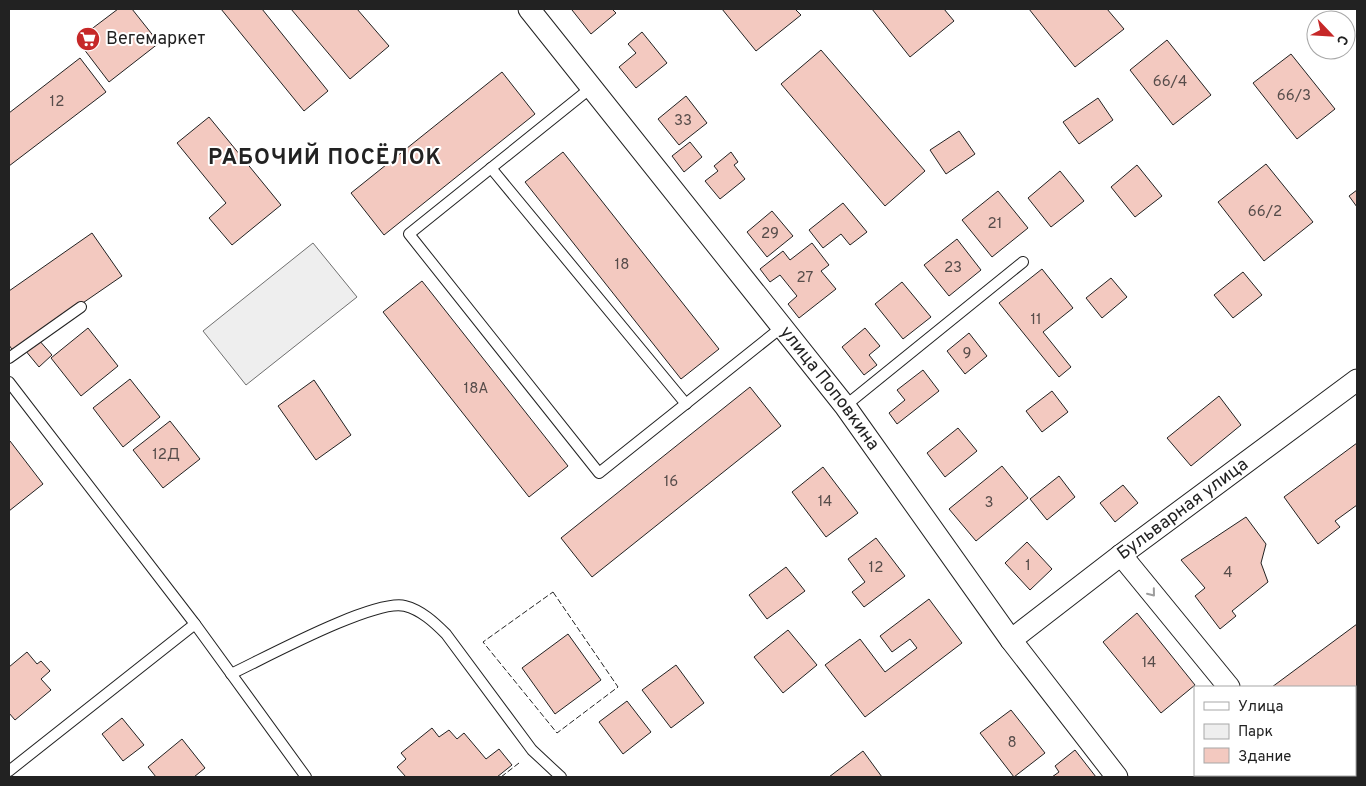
<svg xmlns="http://www.w3.org/2000/svg" width="1366" height="786" viewBox="0 0 1366 786" font-family="Overpass,sans-serif">
  <style>
    .green { fill: #eee; stroke: #6f6f6f }
    .building { fill: #f3c9c0; stroke: #222 }
    .lines { fill: none; stroke-linecap: round; stroke-linejoin: round }
    .service-casing { stroke: #222; stroke-width: 12 }
    .minor-casing { stroke: #222; stroke-width: 23 }
    .service { stroke: #fff; stroke-width: 10 }
    .minor { stroke: #fff; stroke-width: 21 }
    .fence { stroke: #222; stroke-width: 1; stroke-dasharray: 6 2.5; stroke-linecap: butt }
    .oneway { stroke: #9c9c9c }
    .labels { text-anchor: middle; dominant-baseline: central; stroke-width: 4; stroke-linejoin: round; paint-order: stroke }
    .number-label { font-size: 15px; fill: #564c4a }
    .poi-label { font-size: 18px; fill: #222; stroke: #fff; text-anchor: start }
    .street-label { font-size: 18px; fill: #222; stroke: #fff }
    .district-label { font-size: 22px; font-weight: bold; letter-spacing: 1px; fill: #222; stroke: #fff }
  </style>
  <rect width="100%" height="100%" fill="#fff"/>
  <!-- green -->
  <polygon class="green" points="313,243 357,297 246,385 203,331"/>
  <!-- building -->
  <g class="building">
    <polygon points="118,9 132,9 159,43 109,82 77,40"/>
    <polygon points="221,9 262,9 328,91 304,111"/>
    <polygon points="291,9 357,9 389,46 350,79"/>
    <polygon points="574,9 612,9 616,13 591,34 572,10"/>
    <polygon points="722,9 795,9 801,15 756,51"/>
    <polygon points="872,9 944,9 954,21 910,57"/>
    <polygon points="1029,9 1107,9 1124,29 1075,67"/>
    <polygon points="642,32 667,63 636,88 619,67 636,53 628,44"/>
    <polygon points="1167,40 1211,95 1173,125 1130,70"/>
    <polygon points="821,50 925,171 885,206 781,84"/>
    <polygon points="1291,54 1335,109 1297,139 1253,83"/>
    <polygon points="80,58 106,92 9,166 9,113"/>
    <polygon points="502,72 535,114 384,235 351,193"/>
    <polygon points="686,96 707,123 679,145 658,119"/>
    <polygon points="1098,98 1113,120 1079,144 1063,122"/>
    <polygon points="209,117 281,205 232,245 209,218 226,203 177,143"/>
    <polygon points="959,131 975,154 946,174 930,150"/>
    <polygon points="690,142 702,157 684,172 672,156"/>
    <polygon points="563,152 719,349 681,379 525,182"/>
    <polygon points="731,152 738,162 734,165 745,179 720,199 705,181 718,171 714,166"/>
    <polygon points="1266,164 1313,222 1264,261 1218,202"/>
    <polygon points="1137,165 1162,196 1135,217 1111,187"/>
    <polygon points="1060,171 1084,201 1051,227 1028,198"/>
    <polygon points="1357,190 1357,207 1349,196"/>
    <polygon points="998,191 1028,228 992,257 962,220"/>
    <polygon points="843,203 867,232 850,245 841,234 823,248 809,230"/>
    <polygon points="772,211 793,236 767,257 747,232"/>
    <polygon points="92,233 122,276 13,351 9,345 9,291"/>
    <polygon points="957,239 981,270 949,296 924,265"/>
    <polygon points="812,243 829,265 821,271 836,289 799,318 788,304 797,296 780,275 770,282 760,269 783,251 790,260"/>
    <polygon points="1042,269 1073,308 1043,332 1071,367 1059,377 999,303"/>
    <polygon points="1243,272 1262,295 1233,318 1214,295"/>
    <polygon points="1111,278 1127,297 1102,318 1086,298"/>
    <polygon points="422,281 568,466 529,497 383,312"/>
    <polygon points="902,282 931,317 903,339 875,304"/>
    <polygon points="88,328 118,366 81,396 51,358"/>
    <polygon points="865,328 880,346 869,355 877,365 864,375 842,347"/>
    <polygon points="969,333 987,356 965,374 947,351"/>
    <polygon points="38,339 52,355 39,367 25,350"/>
    <polygon points="923,370 939,391 897,424 889,413 905,400 897,390"/>
    <polygon points="130,379 160,417 123,447 93,408"/>
    <polygon points="314,380 351,435 316,460 278,406"/>
    <polygon points="750,387 781,426 592,577 561,538"/>
    <polygon points="1052,391 1068,412 1042,432 1026,411"/>
    <polygon points="1219,396 1241,425 1191,466 1167,438"/>
    <polygon points="170,421 200,459 163,488 133,450"/>
    <polygon points="958,428 977,451 945,477 927,453"/>
    <polygon points="10,441 43,484 9,511 9,442"/>
    <polygon points="1357,443 1357,505 1335,521 1340,527 1318,544 1284,497"/>
    <polygon points="1002,466 1028,498 976,541 949,509"/>
    <polygon points="823,467 858,513 826,537 792,492"/>
    <polygon points="1059,476 1075,497 1047,520 1030,499"/>
    <polygon points="1123,485 1138,503 1115,522 1100,503"/>
    <polygon points="1246,517 1266,544 1261,563 1268,582 1232,611 1236,616 1220,629 1195,596 1205,588 1181,560"/>
    <polygon points="876,538 905,576 864,607 852,592 865,582 848,559"/>
    <polygon points="1027,542 1052,569 1030,590 1005,563"/>
    <polygon points="786,567 805,591 767,619 749,595"/>
    <polygon points="929,599 962,643 865,717 825,665 860,639 885,672 917,648 910,639 892,652 880,636"/>
    <polygon points="1137,613 1195,685 1161,713 1103,642"/>
    <polygon points="1357,624 1357,777 1333,777 1331,775 1355,775 1355,687 1272,687"/>
    <polygon points="788,630 817,665 783,693 754,657"/>
    <polygon points="568,634 601,680 555,714 522,668"/>
    <polygon points="27,652 37,664 41,661 50,671 41,679 51,690 15,720 9,713 9,667"/>
    <polygon points="676,665 704,703 671,728 642,690"/>
    <polygon points="627,701 651,732 623,754 599,722"/>
    <polygon points="1011,710 1045,753 1014,777 980,733"/>
    <polygon points="122,718 144,745 123,761 102,734"/>
    <polygon points="432,728 439,737 449,730 457,739 464,733 486,759 499,749 512,765 497,777 406,777 397,767 406,759 401,753"/>
    <polygon points="182,739 205,768 194,777 156,777 148,767"/>
    <polygon points="1075,750 1096,777 1052,777 1059,772 1055,766"/>
    <polygon points="863,751 882,777 829,777"/>
    <polygon points="1247,775 1266,775 1268,777 1244,777"/>
  </g>
  <g class="lines">
    <!-- service casing -->
    <g class="service-casing">
      <g id="service">
        <polyline points="592,87 409,234 599,473 782,327"/>
        <polyline points="491,168 686,404"/>
        <polyline points="9,358 81,307"/>
        <polyline points="9,382 195,624 306,777"/>
        <polyline points="845,406 1023,262"/>
        <path d="M231,674c32,-15 144,-76 174,-68 16,4 29,16 41,28l86,116 29,27"/>
        <polyline points="9,771 195,624"/>
      </g>
    </g>
    <!-- minor casing -->
    <g class="minor-casing">
      <g id="minor">
        <path id="s1" d="M529,9l316,397 166,234 106,137"/>
        <polyline points="1121,555 1229,687"/>
        <path id="s2" d="M1011,640l110,-85 236,-175"/>
        <polyline points="1301,775 1303,777"/>
      </g>
    </g>
    <!-- service -->
    <use href="#service" class="service"/>
    <!-- minor -->
    <use href="#minor" class="minor"/>
    <!-- fence -->
    <g class="fence">
      <polygon points="553,592 618,687 557,733 483,642"/>
      <polyline points="501,777 519,763"/>
    </g>
  </g>
  <!-- one-way arrows -->
  <defs><path id="oneway-chevron" d="M-2-3.5L2.5 0L-2 3.5" fill="none" stroke-width="1.6" stroke-linecap="round" stroke-linejoin="round" transform="scale(1.25)"/></defs>
  <use class="oneway" href="#oneway-chevron" transform="translate(1152 593) rotate(51)"/>
  <!-- icons -->
  <defs>
    <g id="supermarket-disc" transform="scale(1.25)"><circle r="9.5" fill="#c62828" stroke="#fff"/><path d="M-6-5.5h2.5l.6 2H6L4.5 2H-2.5L-4.4-4H-6ZM-1.5 3.2a1.3 1.3 0 1 0 .1 0ZM3 3.2a1.3 1.3 0 1 0 .1 0Z" fill="#fff"/></g>
  </defs>
  <g fill-rule="evenodd">
    <use href="#supermarket-disc" x="88" y="39"/>
  </g>
  <g class="labels">
    <!-- number labels -->
    <g class="number-label">
      <text x="1170" y="82">66/4</text>
      <text x="1294" y="96">66/3</text>
      <text x="57" y="102">12</text>
      <text x="683" y="121">33</text>
      <text x="1265" y="212">66/2</text>
      <text x="995" y="224">21</text>
      <text x="770" y="234">29</text>
      <text x="622" y="265">18</text>
      <text x="953" y="268">23</text>
      <text x="805" y="278">27</text>
      <text x="1036" y="320">11</text>
      <text x="967" y="354">9</text>
      <text x="476" y="389">18А</text>
      <text x="166" y="455">12Д</text>
      <text x="671" y="482">16</text>
      <text x="825" y="502">14</text>
      <text x="989" y="503">3</text>
      <text x="1028" y="566">1</text>
      <text x="876" y="568">12</text>
      <text x="1228" y="573">4</text>
      <text x="1149" y="663">14</text>
      <text x="1012" y="743">8</text>
    </g>
    <!-- poi labels -->
    <g class="poi-label">
      <text x="106" y="39">Вегемаркет</text>
    </g>
    <!-- street labels -->
    <g class="street-label">
      <text stroke="none"><textPath href="#s1" startOffset="484">улица Поповкина</textPath></text>
      <text stroke="none"><textPath href="#s2" startOffset="216">Бульварная улица</textPath></text>
    </g>
    <!-- district labels -->
    <g class="district-label">
      <text x="325" y="158">РАБОЧИЙ ПОСЁЛОК</text>
    </g>
  </g>
  <!-- border -->
  <rect width="1366" height="786" fill="none" stroke="#222222" stroke-width="20"/>
  <!-- legend -->
  <rect x="1194" y="686" width="162" height="90" fill="#ffffff" stroke="#a7a7a7"/>
  <rect x="1204" y="702" width="25" height="8" fill="#ffffff" stroke="#a7a7a7"/>
  <text x="1238" y="711" font-size="15" fill="#222222">Улица</text>
  <rect x="1204" y="724" width="25" height="15" fill="#eeeeee" stroke="#a7a7a7"/>
  <text x="1238" y="736" font-size="15" fill="#222222">Парк</text>
  <rect x="1204" y="748" width="25" height="15" fill="#f3c9c0" stroke="#a7a7a7"/>
  <text x="1238" y="761" font-size="15" fill="#222222">Здание</text>
  <!-- north arrow -->
  <g transform="translate(1331 35) rotate(115)"><circle r="24" fill="#ffffff" stroke="#a7a7a7"/>
  <path d="M0-4L9 19L0 12L-9 19Z" fill="#c62828"/>
  <text y="-8" font-size="14" font-weight="bold" text-anchor="middle" fill="#222222">С</text>
  </g>
</svg>
